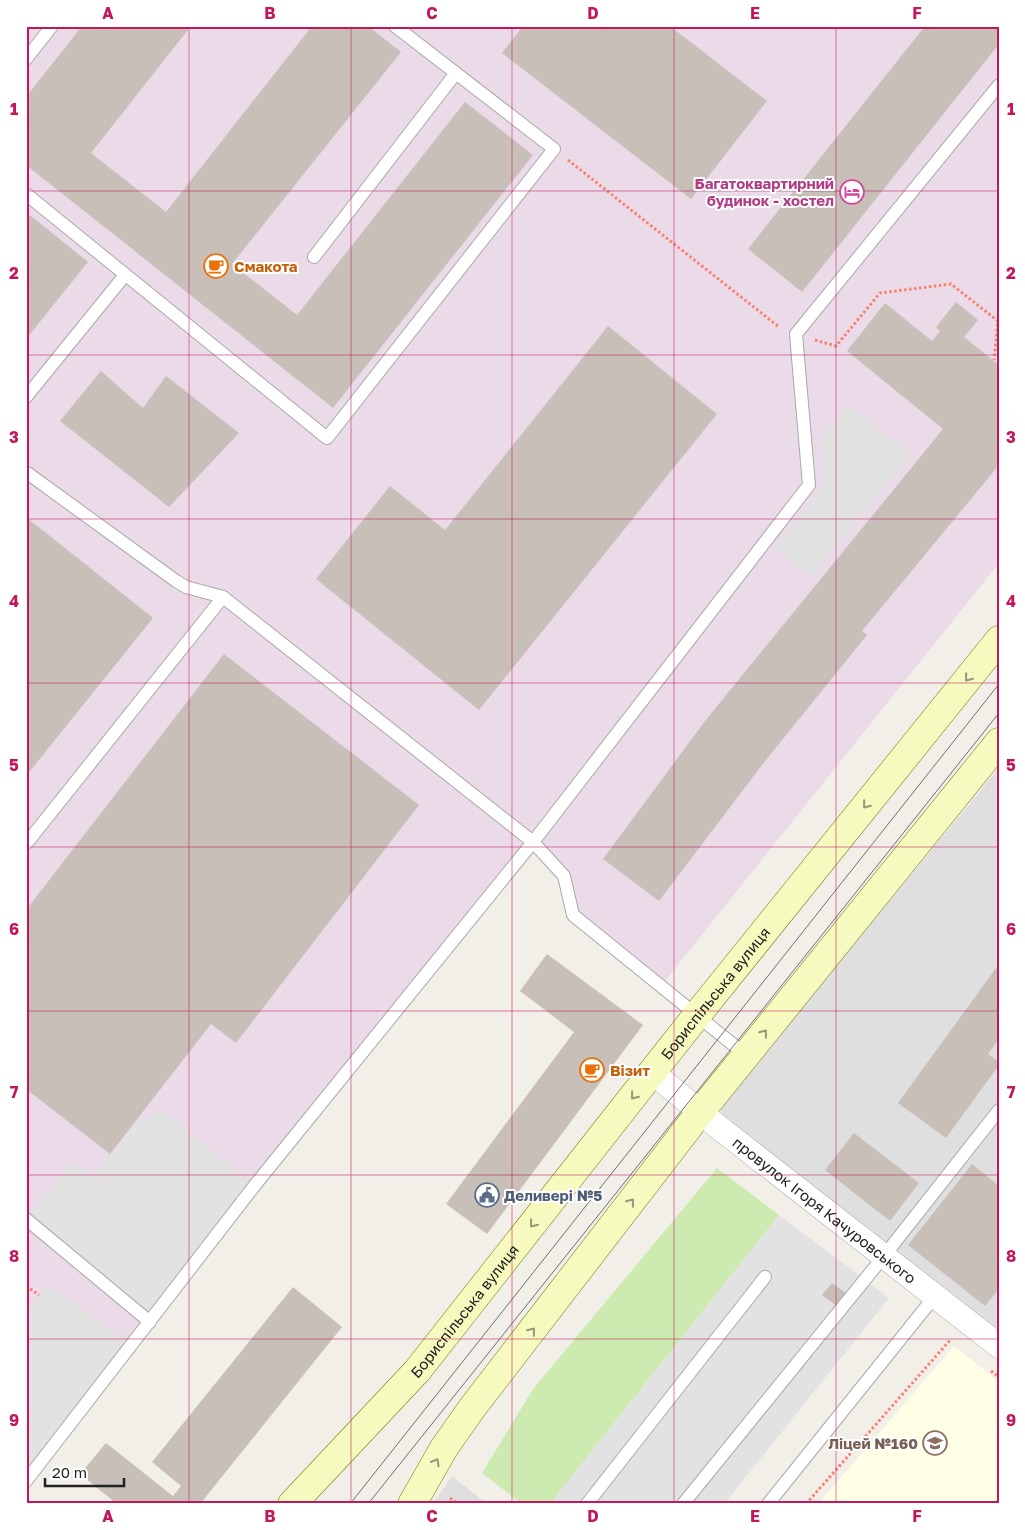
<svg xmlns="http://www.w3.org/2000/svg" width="1025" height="1530" viewBox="0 0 1025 1530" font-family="'Golos Text',sans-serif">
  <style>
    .residential { fill: #e0dfdf }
    .industrial { fill: #ebdbe8 }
    .education { fill: #ffffe5 }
    .grass { fill: #cdebb0 }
    .parking { fill: #e2e2e2 }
    .building { fill: #c7bfb8 }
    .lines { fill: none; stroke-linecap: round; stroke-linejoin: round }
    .service-casing { stroke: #a9a9a9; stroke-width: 14 }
    .minor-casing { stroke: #a9a9a9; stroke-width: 25 }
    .secondary-casing { stroke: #707d05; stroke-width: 29 }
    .path { stroke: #fa8072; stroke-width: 3; stroke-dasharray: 2.5 2.5; stroke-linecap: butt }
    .service { stroke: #fff; stroke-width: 12 }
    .minor { stroke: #fff; stroke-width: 24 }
    .secondary { stroke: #f7fabf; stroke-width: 28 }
    .tram { stroke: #707070; stroke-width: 1 }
    .oneway { stroke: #979978 }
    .grid { fill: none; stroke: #c2185b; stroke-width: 1; stroke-opacity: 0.55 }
    .labels { text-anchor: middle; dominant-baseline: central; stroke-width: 4; stroke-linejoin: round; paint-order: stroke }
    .hotel-label { font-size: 15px; font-weight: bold; fill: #b23c85; stroke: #fff; text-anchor: end }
    .food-label { font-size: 15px; font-weight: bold; fill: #c56008; stroke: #fff; text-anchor: start }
    .street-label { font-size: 15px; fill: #222; stroke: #fff }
    .service-label { font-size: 15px; font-weight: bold; fill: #4e5e75; stroke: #fff; text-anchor: start }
    .education-label { font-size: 15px; font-weight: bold; fill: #785e54; stroke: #fff; text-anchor: end }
    .neatline { fill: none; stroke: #c2185b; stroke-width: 2 }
    .grid-label { font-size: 16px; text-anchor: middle; font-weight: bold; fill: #c2185b }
  </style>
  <rect width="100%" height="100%" fill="#f2efe9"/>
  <!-- residential -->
  <g class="residential">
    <polygon points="999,768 999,1335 725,1122 720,1108"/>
    <polygon points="452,1476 487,1504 433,1504"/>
  </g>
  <!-- industrial -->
  <polygon class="industrial" points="26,26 999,26 999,563 661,986 573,915 564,876 534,842 255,1185 26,1485"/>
  <!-- education -->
  <polygon class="education" points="954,1346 999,1382 999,1504 818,1504"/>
  <!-- grass -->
  <polygon class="grass" points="717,1168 779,1215 550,1504 522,1504 482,1473 533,1389"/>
  <!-- parking -->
  <g class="parking">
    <polygon points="849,406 912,454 811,577 775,547 823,486 821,437"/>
    <polygon points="163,1111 252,1183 150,1318 27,1219 71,1164 94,1173 139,1122"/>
    <polygon points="779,1215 889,1298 724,1504 550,1504"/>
    <polygon points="48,1284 132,1346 26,1481 26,1312"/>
  </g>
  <!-- building -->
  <g class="building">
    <polygon points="82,26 191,26 91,153 166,212 312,26 368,26 401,52 232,264 297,315 465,102 533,155 333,408 26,165 26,97"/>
    <polygon points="523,26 670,26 767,101 691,199 502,53"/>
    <polygon points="925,26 999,26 999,44 802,292 748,249"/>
    <polygon points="26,212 88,262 26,339"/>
    <polygon points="956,302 978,320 964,337 999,365 999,465 862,631 867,635 762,765 659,901 603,859 705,721 943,429 847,351 885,303 932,341 940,331 936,327"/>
    <polygon points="608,326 717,414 479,710 316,579 390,486 445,530"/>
    <polygon points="101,371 143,408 166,376 239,433 169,507 60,421"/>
    <polygon points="26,517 153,618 26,776"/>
    <polygon points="224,654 419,805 236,1043 211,1024 110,1154 26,1089 26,910"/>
    <polygon points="547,954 643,1025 487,1234 446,1204 574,1032 520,991"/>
    <polygon points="999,964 999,1039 988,1054 999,1062 999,1065 946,1138 898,1103"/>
    <polygon points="854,1133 919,1183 890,1221 825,1170"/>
    <polygon points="972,1164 999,1186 999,1289 985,1306 908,1245"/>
    <polygon points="832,1283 847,1294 837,1306 822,1295"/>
    <polygon points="293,1287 342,1327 200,1504 117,1504 80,1474 106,1443 173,1496 181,1486 152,1462"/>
  </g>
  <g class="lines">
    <!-- service casing -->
    <g class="service-casing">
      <g id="service">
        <polyline points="26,59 52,26"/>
        <polyline points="26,194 327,438 554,149 395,26"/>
        <polyline points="314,257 456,73"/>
        <polyline points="26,397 125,275"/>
        <polyline points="26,472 176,581 186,587 223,597 533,842 564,876 573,915 746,1055"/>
        <polyline points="26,844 223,597"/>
        <polyline points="26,1219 150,1322"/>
        <polyline points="26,1481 255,1185 533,842 809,485 796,334 999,85"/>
        <polyline points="587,1504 765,1277"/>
        <polyline points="683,1504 884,1256 999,1110"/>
        <polyline points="768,1504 935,1296"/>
      </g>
    </g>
    <!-- minor casing -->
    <g class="minor-casing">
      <g id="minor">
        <path id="s1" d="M652,1072l65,54 282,220"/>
      </g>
    </g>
    <!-- secondary casing -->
    <g class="secondary-casing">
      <g id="secondary">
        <path id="s2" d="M292,1504l125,-133 280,-356 302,-375"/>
        <polyline points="412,1504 444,1448 472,1408 701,1111 999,742"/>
      </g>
    </g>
    <!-- path -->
    <g class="path">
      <polyline points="568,160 779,327"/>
      <polyline points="815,340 836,346 880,293 951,284 998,321 994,360"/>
      <polyline points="26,1286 39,1295"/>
      <polyline points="991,1371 999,1377"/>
      <polyline points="450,1498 458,1504"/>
      <polyline points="806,1504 951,1339"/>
    </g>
    <!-- service -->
    <use href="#service" class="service"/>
    <!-- minor -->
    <use href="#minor" class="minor"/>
    <!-- secondary -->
    <use href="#secondary" class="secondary"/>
    <!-- tram -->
    <g class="tram">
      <polyline points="350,1504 999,684"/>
      <polyline points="368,1504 999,713"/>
    </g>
  </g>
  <!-- one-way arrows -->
  <defs><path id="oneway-chevron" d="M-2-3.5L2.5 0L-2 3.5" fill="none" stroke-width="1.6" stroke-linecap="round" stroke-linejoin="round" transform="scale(1.25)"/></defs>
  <g class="oneway">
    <use href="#oneway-chevron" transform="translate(968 678) rotate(129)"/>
    <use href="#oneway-chevron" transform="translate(866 805) rotate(129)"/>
    <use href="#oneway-chevron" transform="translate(764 1033) rotate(-51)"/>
    <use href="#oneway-chevron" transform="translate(634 1096) rotate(128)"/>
    <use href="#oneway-chevron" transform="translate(631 1202) rotate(-52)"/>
    <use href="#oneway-chevron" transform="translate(533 1224) rotate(128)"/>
    <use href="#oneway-chevron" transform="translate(532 1331) rotate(-52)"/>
    <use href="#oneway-chevron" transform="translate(436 1462) rotate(-60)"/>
  </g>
  <!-- grid -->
  <path class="grid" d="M189,26v1478M351,26v1478M512,26v1478M674,26v1478M836,26v1478M26,191h973M26,355h973M26,519h973M26,683h973M26,847h973M26,1011h973M26,1175h973M26,1339h973"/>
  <!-- icons -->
  <defs>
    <g id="hotel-ring" transform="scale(1.25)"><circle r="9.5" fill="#fff" stroke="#d1479c" stroke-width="1.5"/><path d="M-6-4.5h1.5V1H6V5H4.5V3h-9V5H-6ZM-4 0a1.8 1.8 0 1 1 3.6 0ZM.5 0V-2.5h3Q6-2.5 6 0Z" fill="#d1479c"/></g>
    <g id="cafe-ring" transform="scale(1.25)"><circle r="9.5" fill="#fff" stroke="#e8710a" stroke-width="1.5"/><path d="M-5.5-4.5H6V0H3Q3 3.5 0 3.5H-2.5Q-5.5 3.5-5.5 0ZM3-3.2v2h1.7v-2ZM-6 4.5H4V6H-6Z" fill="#e8710a"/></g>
    <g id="civic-ring" transform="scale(1.25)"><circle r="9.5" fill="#fff" stroke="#5c6f8a" stroke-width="1.5"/><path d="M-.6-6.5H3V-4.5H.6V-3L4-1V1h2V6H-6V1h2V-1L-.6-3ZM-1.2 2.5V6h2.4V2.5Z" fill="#5c6f8a"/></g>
    <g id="school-ring" transform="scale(1.25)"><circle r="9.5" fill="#fff" stroke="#8d6e63" stroke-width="1.5"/><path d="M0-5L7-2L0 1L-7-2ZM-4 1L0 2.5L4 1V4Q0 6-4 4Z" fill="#8d6e63"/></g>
  </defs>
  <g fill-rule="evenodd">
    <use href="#hotel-ring" x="852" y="192"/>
    <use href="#cafe-ring" x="216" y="266"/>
    <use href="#cafe-ring" x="592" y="1070"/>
    <use href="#civic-ring" x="487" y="1195"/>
    <use href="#school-ring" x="935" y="1443"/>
  </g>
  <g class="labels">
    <!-- hotel labels -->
    <g class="hotel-label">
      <text x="834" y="183">Багатоквартирний<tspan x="834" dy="17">будинок - хостел</tspan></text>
    </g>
    <!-- food labels -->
    <g class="food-label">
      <text x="234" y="266">Смакота</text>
      <text x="610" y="1070">Візит</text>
    </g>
    <!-- street labels -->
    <g class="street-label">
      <text stroke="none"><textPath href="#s2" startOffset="664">Бориспільська вулиця</textPath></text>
      <text stroke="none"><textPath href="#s1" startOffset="221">провулок Ігоря Качуровського</textPath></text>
      <text stroke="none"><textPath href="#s2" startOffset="259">Бориспільська вулиця</textPath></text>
    </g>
    <!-- service labels -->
    <g class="service-label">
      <text x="504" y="1195">Деливері №5</text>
    </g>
    <!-- education labels -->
    <g class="education-label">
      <text x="918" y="1443">Ліцей №160</text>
    </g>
  </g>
  <!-- border -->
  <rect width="1025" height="1530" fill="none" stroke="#ffffff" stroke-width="55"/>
  <!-- scale -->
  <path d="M45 1478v8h79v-8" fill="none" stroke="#222222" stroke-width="2.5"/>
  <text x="52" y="1478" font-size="15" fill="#222222" stroke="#ffffff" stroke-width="4" paint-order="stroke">20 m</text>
  <rect x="28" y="28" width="970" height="1474" class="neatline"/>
  <g class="grid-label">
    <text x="108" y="19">A</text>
    <text x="270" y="19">B</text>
    <text x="432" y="19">C</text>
    <text x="593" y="19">D</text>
    <text x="755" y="19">E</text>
    <text x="917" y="19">F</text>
    <text x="14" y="115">1</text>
    <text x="1011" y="115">1</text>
    <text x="14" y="279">2</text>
    <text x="1011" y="279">2</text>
    <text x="14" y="443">3</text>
    <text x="1011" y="443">3</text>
    <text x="14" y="607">4</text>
    <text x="1011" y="607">4</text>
    <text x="14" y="771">5</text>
    <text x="1011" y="771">5</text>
    <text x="14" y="935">6</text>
    <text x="1011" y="935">6</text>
    <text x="14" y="1098">7</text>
    <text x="1011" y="1098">7</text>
    <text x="14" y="1262">8</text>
    <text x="1011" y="1262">8</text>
    <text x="14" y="1426">9</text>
    <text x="1011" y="1426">9</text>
    <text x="108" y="1522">A</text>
    <text x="270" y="1522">B</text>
    <text x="432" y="1522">C</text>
    <text x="593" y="1522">D</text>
    <text x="755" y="1522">E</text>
    <text x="917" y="1522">F</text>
  </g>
</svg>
